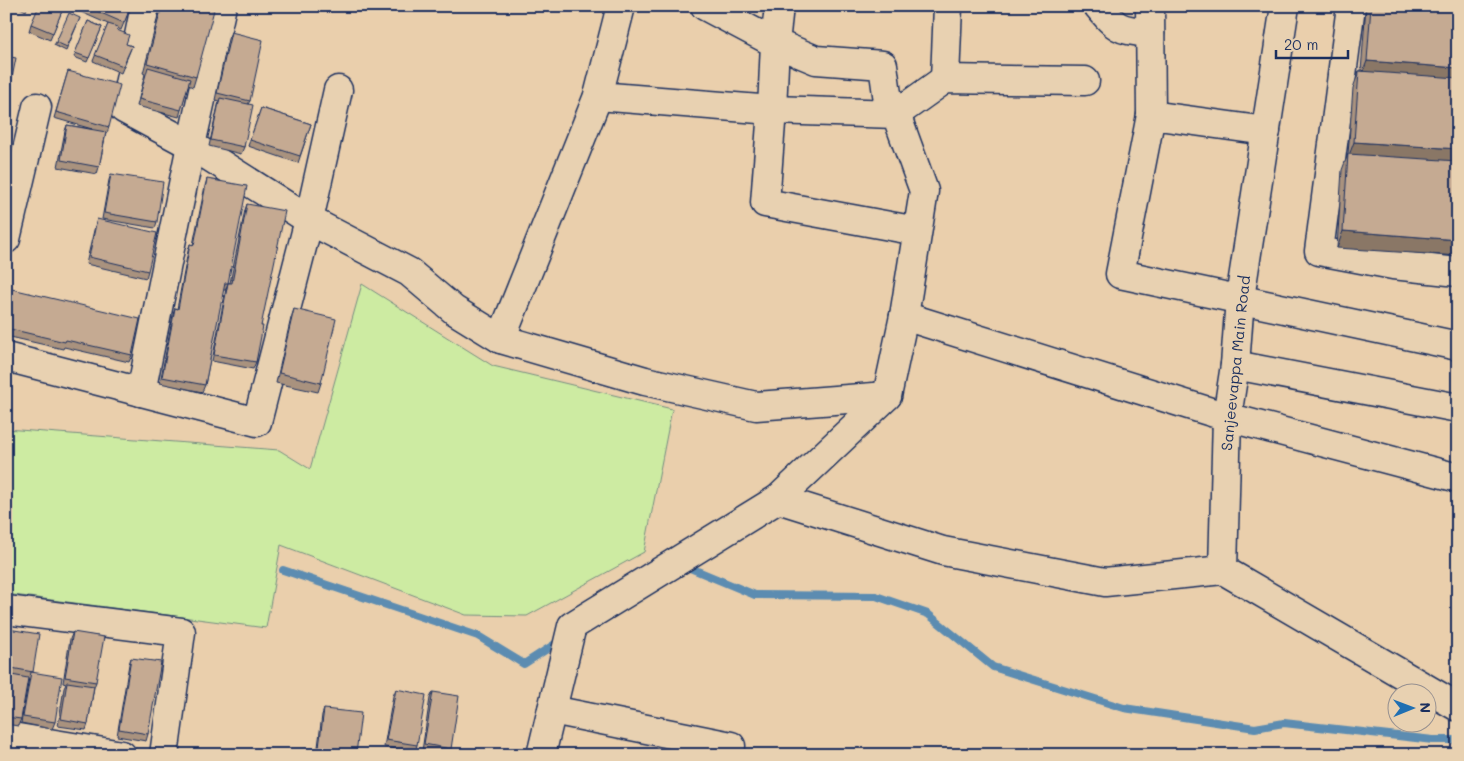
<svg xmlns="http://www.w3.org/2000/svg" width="1464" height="761" viewBox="0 0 1464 761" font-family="Mali,sans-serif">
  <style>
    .green { fill: #cdeba2; stroke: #748d80 }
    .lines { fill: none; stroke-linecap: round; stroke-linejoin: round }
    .stream { stroke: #5c8cb1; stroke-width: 8 }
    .minor-casing { stroke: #1b2f5e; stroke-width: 31 }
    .minor { stroke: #e8d1b1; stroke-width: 28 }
    .wall { fill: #a9927e; stroke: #1b2f5e }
    .shaded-wall { fill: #8a7766; stroke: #1b2f5e }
    .building { fill: #c5aa92; stroke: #1b2f5e }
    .labels { text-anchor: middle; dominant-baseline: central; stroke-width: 5; stroke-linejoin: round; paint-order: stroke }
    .street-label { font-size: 15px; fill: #1b2f5e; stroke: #e8d1b1 }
  </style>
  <rect width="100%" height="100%" fill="#eacfac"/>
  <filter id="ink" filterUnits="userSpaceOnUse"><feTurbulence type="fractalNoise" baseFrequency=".02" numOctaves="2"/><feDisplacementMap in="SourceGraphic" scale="10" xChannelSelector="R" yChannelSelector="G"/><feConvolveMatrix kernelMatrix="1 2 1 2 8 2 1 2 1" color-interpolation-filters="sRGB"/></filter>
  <g filter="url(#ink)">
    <!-- green -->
    <polygon class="green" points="362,284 493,366 672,409 644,552 527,616 466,615 281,545 266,628 6,594 6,429 279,450 310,469"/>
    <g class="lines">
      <!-- stream -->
      <g class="stream">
        <polyline points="683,565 755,595 876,596 928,614 993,667 1124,708 1255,728 1284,723 1433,740 1458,740"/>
        <polyline points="283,570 478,636 524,664 561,640"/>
      </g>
      <!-- minor casing -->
      <g class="minor-casing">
        <g id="minor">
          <polyline points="145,6 124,109 191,145 309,220 409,272 454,310 501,339 645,381 756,406 887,396"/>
          <polyline points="705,6 775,43 772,110 765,203 917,231"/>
          <polyline points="779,6 775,43 816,60 883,65 887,94 896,114 945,79 1085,81"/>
          <path d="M1098,6c21,25 21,23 52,27"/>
          <polyline points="1150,6 1151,115 1120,274 1458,346"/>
          <polyline points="1285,6 1240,298 1235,365 1227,417 1223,570 1458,707"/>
          <polyline points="1351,6 1319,251 1393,265 1458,272"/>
          <polyline points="945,79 948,6"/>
          <polyline points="1151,115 1266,131"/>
          <polyline points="6,239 37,107"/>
          <polyline points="904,316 1227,417 1458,478"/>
          <polyline points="501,339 598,96 621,6"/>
          <polyline points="6,357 257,422 309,220 338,90"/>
          <polyline points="1235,365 1458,408"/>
          <polyline points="141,392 191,145 222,6"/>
          <polyline points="778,499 943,551 1105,582 1223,570"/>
          <polyline points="6,610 181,632 164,755"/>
          <polyline points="552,710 731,746"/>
          <polyline points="6,736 122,755"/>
          <polyline points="541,755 572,626 778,499 887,396 904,316 924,191 896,114 772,110 598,96"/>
        </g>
      </g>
      <!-- minor -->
      <use href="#minor" class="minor"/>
    </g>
    <!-- wall -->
    <g class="wall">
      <polygon points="16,6 28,6 26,11"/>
      <polygon points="64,6 50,40 29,31 31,24"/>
      <polygon points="75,6 131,6 121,30 117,28 117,30 126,44 132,46 121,73 93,61 108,24 74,9"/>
      <polygon points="161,6 201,6 196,77 193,87 188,85 179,117 137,106 145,74 143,73"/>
      <polygon points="1366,6 1458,6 1337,248 1342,170 1348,154 1353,88 1359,71 1361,71"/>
      <polygon points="80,18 66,51 54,45 56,42"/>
      <polygon points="88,21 102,27 87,62 74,57"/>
      <polygon points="231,32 250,101 248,104 244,147 241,154 209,146 219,101 215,100 228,39"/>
      <polygon points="68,71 109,127 107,133 106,133 99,167 97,174 58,167 65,131 67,125 92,129 54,118"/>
      <polygon points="261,108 311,124 298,163 248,146"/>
      <polygon points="111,174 157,222 155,228 102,219 109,180"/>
      <polygon points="207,179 228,283 226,290 223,290 205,385 202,392 160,383 173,315 175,308 177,309 188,251 190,244 193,245 205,186"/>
      <polygon points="247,204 261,326 256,362 253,369 212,361 226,289 228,283 230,283 245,210"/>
      <polygon points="97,219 148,271 146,278 86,264 95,226"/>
      <polygon points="12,289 132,355 129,362 64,347 63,349 6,336 6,310"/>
      <polygon points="294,309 321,383 318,392 276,383 291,318"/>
      <polygon points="8,629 33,672 55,722 52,729 21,723 29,678 28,678 21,719 18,726 6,724 6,634"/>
      <polygon points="73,632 96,682 94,687 88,724 86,730 58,726 64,688 66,684 63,683 70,639"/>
      <polygon points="131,658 148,734 146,741 117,736 129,664"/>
      <polygon points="396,689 417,745 415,752 384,747 393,696"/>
      <polygon points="433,692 451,749 448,755 422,751 430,698"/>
      <polygon points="324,709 356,754 359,755 317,755 322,715"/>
    </g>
    <!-- shaded-wall -->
    <g class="shaded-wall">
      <polygon points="1367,61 1458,68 1458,84 1361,77"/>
      <polygon points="1354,142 1458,149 1458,166 1348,158"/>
      <polygon points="1343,231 1458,240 1458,256 1337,248"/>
    </g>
    <!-- building -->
    <g class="building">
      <polygon points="39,6 64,6 53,33 31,24"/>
      <polygon points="85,6 131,6 124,23"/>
      <polygon points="162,6 201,6 214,10 196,77 147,63"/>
      <polygon points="1371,6 1458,6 1458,68 1367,61"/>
      <polygon points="69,13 80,18 67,47 56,42"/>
      <polygon points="88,21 102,27 89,58 75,53"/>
      <polygon points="108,24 118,27 117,30 129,35 126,44 132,46 123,66 95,55"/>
      <polygon points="231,32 263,40 250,101 217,93"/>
      <polygon points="6,56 16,58 6,107"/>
      <polygon points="148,67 190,79 181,110 139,99"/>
      <polygon points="68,71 120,85 109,127 56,112"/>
      <polygon points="1359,71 1458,78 1458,149 1354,142"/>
      <polygon points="220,98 253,105 244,147 211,140"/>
      <polygon points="261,108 311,124 300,156 250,140"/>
      <polygon points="67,125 106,132 99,167 61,160"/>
      <polygon points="1348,154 1458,161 1458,240 1343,231"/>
      <polygon points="111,174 163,182 157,222 104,213"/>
      <polygon points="207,179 247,186 228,283 225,283 205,385 162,377 175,308 178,309 190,244 194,245"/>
      <polygon points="247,204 285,211 261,326 263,326 256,362 214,355 228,283 232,283"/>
      <polygon points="97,219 157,233 148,271 89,257"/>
      <polygon points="12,289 140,319 132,355 66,340 65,342 6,328 6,314"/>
      <polygon points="294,309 336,319 321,383 279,373"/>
      <polygon points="8,629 39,634 33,672 6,667 6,639"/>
      <polygon points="73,632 104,637 96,682 65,677"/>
      <polygon points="131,658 161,662 148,734 119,729"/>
      <polygon points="31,672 62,677 55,722 23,717"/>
      <polygon points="6,674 28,678 21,719 6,717"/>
      <polygon points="67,682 94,686 88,724 61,719"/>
      <polygon points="396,689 426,695 417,745 386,740"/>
      <polygon points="433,692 459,696 451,749 424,744"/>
      <polygon points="324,709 361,713 356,754 359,755 318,755"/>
      <polygon points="393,752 417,755 392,755"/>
    </g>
  </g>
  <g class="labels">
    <!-- street labels -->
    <g class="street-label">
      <text transform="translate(1235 363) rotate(-84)">Sanjeevappa Main Road</text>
    </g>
  </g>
  <!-- margin -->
  <rect width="1464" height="761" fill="none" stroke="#e8d1b1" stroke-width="25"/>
  <rect x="12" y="12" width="1439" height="736" fill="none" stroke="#1b2f5e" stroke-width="2" filter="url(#ink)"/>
  <!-- north arrow -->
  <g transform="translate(1412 708) rotate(89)"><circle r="24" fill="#e8d1b1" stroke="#969090"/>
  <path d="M0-4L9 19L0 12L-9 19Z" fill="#1f6fb2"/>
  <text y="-8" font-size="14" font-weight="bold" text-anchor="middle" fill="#1b2f5e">N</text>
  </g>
  <!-- scale -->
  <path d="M1276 50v8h72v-8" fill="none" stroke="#1b2f5e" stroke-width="2.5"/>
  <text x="1284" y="50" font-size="15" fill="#1b2f5e" stroke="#e8d1b1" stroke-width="4" paint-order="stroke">20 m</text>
</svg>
